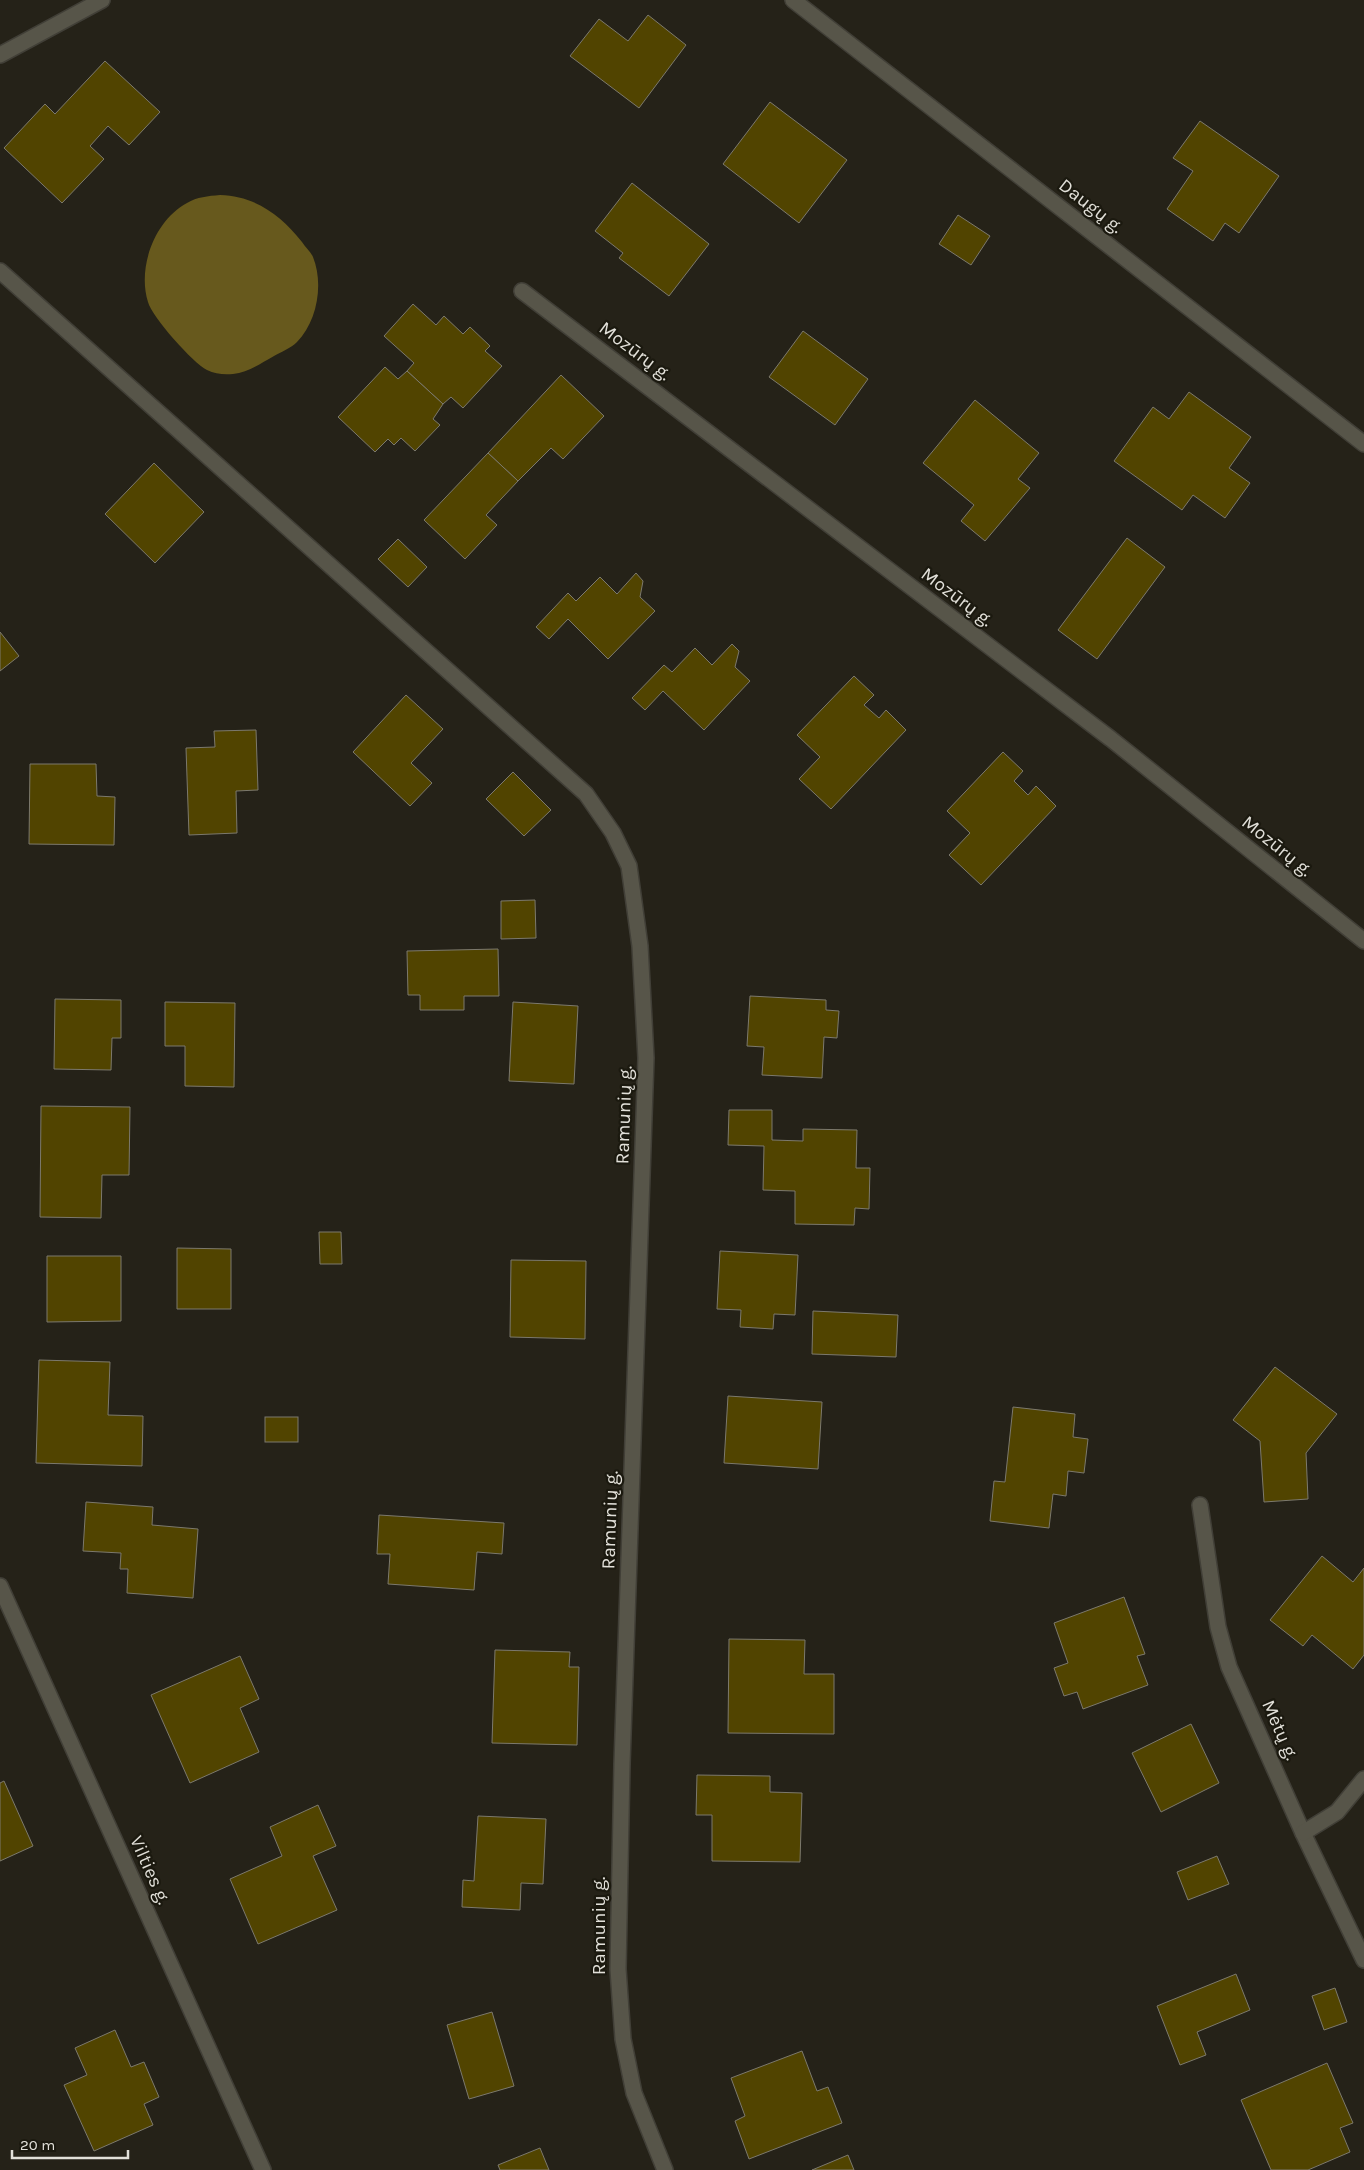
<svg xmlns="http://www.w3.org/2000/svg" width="1364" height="2170" viewBox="0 0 1364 2170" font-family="Karla,sans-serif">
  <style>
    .water { fill: #67591d }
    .building { fill: #514400; stroke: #7c796d }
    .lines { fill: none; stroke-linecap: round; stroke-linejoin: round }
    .minor-casing { stroke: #413f37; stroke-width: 18 }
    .minor { stroke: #575549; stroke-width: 15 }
    .labels { text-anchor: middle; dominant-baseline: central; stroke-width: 4.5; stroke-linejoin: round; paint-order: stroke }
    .street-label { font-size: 19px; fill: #e2e0d9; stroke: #1b190f }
  </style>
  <rect width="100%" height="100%" fill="#252218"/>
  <!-- water -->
  <path class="water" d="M220,195c35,1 61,20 82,47 3,5 9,10 11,15 11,27 4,65 -16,85 -6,6 -16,10 -23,14 -14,8 -26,16 -41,18 -9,1 -18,0 -26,-4 -14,-7 -55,-53 -59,-68 -11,-35 7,-82 39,-99 10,-6 21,-7 33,-8z"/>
  <!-- building -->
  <g class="building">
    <polygon points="648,15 686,45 639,108 570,56 599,19 628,41"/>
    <polygon points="105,61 160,112 129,145 108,126 90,146 104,159 62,203 4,148 45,104 55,114"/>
    <polygon points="770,102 847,160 799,223 723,164"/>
    <polygon points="1200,121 1279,176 1239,233 1225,223 1213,241 1167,209 1193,171 1173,158"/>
    <polygon points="632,183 709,244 669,296 619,258 623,253 595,231"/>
    <polygon points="958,215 990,236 971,265 939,244"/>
    <polygon points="413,304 436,325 444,316 463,334 470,327 490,346 485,351 502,366 463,408 451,397 443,404 407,371 414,363 384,336"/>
    <polygon points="803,331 868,379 835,425 769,377"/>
    <polygon points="385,367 398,379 407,371 443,404 433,419 440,425 415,451 401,438 394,445 388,439 375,452 338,417"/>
    <polygon points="561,375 604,416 563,459 551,448 518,481 488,453"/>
    <polygon points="1189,392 1251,437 1229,468 1250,483 1225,518 1193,495 1182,510 1114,461 1153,407 1169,419"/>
    <polygon points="975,400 1039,453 1018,479 1030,488 985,541 961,521 974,505 923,463"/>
    <polygon points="488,453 518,481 486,515 497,525 465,559 424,520"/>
    <polygon points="154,463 204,512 155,563 105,514"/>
    <polygon points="1127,538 1165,567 1097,659 1058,630"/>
    <polygon points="398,539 427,567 408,587 378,559"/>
    <polygon points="636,573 643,581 640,597 655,611 608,659 568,619 549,639 536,627 568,593 576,601 600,577 617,594"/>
    <polygon points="0,632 19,656 0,671"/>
    <polygon points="732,644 739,651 735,667 750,681 704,730 663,691 645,710 632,698 664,665 672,672 695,648 712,665"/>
    <polygon points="854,676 874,695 864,705 879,718 886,710 906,730 831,809 799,779 820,757 797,735"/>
    <polygon points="406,695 443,729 411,763 432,783 410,806 353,752"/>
    <polygon points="256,730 258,790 236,791 237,833 189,835 186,748 215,747 214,731"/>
    <polygon points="1003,752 1023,771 1014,781 1028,795 1036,786 1056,806 981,885 949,855 970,833 947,811"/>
    <polygon points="30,764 96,764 97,796 115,797 114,845 29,844"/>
    <polygon points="513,772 551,810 524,836 486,799"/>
    <polygon points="535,900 536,938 501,939 501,901"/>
    <polygon points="498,949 499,996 464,996 464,1010 420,1010 420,995 408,995 407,951"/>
    <polygon points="750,996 826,1000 826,1010 839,1011 837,1038 824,1037 822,1078 762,1075 764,1047 747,1046"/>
    <polygon points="55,999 121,1000 121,1038 112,1038 111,1070 54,1069"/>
    <polygon points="165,1002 235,1003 234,1087 185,1086 185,1046 165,1046"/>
    <polygon points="513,1002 578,1006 574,1084 509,1081"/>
    <polygon points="41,1106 130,1107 129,1175 102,1175 101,1218 40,1217"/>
    <polygon points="729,1110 772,1110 772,1140 803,1141 803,1129 857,1130 856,1168 870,1168 869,1209 855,1208 854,1225 795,1224 795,1191 763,1190 764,1146 728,1145"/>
    <polygon points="319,1232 341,1232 342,1264 320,1264"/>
    <polygon points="177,1248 231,1249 231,1309 177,1309"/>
    <polygon points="720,1251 798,1255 795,1315 774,1314 773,1329 740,1327 741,1310 717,1309"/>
    <polygon points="47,1256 121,1256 121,1321 47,1322"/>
    <polygon points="511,1260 586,1261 585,1339 510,1337"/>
    <polygon points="813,1311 898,1315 896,1357 812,1354"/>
    <polygon points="39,1360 110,1362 108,1415 143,1416 142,1466 36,1463"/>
    <polygon points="1275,1367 1337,1414 1306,1453 1308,1499 1264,1502 1260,1441 1233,1420"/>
    <polygon points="728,1396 822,1402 818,1469 724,1463"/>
    <polygon points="1013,1407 1075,1414 1073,1437 1088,1439 1084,1473 1068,1471 1066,1496 1053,1494 1049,1528 990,1521 994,1481 1005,1482"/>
    <rect x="265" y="1417" width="33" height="25"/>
    <polygon points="86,1502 153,1507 152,1525 198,1529 193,1598 127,1593 128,1569 120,1569 121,1553 83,1551"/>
    <polygon points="379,1515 504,1523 502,1554 477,1552 474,1590 388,1584 390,1554 377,1554"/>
    <polygon points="1322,1556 1353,1582 1364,1568 1364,1655 1353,1669 1312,1635 1303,1646 1270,1620"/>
    <polygon points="1124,1597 1145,1654 1137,1656 1148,1685 1083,1709 1077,1692 1064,1696 1054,1668 1068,1663 1054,1623"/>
    <polygon points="729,1639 805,1640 804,1674 834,1674 834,1734 728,1733"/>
    <polygon points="495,1650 570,1652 569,1667 579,1667 577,1745 492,1743"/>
    <polygon points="240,1656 259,1699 240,1708 259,1752 190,1783 151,1695"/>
    <polygon points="1191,1724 1219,1783 1161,1812 1132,1753"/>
    <polygon points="697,1775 770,1776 770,1792 802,1793 800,1862 712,1861 712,1815 696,1815"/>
    <polygon points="4,1781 33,1846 0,1861 0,1783"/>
    <polygon points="318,1805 336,1846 313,1856 337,1910 258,1944 230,1879 282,1856 270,1827"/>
    <polygon points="478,1816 546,1819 543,1884 521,1883 520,1910 462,1907 463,1880 474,1881"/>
    <polygon points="1217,1856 1229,1884 1188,1900 1177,1872"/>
    <polygon points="1236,1974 1250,2010 1197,2032 1206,2055 1180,2065 1157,2006"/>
    <polygon points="1335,1988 1347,2022 1324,2030 1312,1996"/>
    <polygon points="492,2012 514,2086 469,2099 447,2025"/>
    <polygon points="115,2030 131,2067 144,2062 159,2097 144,2104 153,2125 94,2151 64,2085 87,2075 75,2048"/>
    <polygon points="802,2051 817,2091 828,2087 842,2123 749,2159 735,2121 745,2116 731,2078"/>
    <polygon points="1327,2063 1353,2123 1340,2128 1350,2152 1308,2170 1271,2170 1241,2100"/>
    <polygon points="540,2148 549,2170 500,2170 498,2165"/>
    <polygon points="848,2155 854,2170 812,2170"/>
  </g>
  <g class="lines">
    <!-- minor casing -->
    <g class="minor-casing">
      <g id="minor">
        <polyline points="793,0 1364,444"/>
        <polyline points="0,55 102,0"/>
        <polyline points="0,271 586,794 613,833 629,866 640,946 646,1058 622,1764 618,1969 623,2039 634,2093 665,2170"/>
        <polyline points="522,291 1111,739 1364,941"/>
        <polyline points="1200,1505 1218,1627 1229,1667 1303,1833 1364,1960"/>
        <polyline points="0,1586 263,2170"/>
        <polyline points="1303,1833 1337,1812 1364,1779"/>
      </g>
    </g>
    <!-- minor -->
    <use href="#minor" class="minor"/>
  </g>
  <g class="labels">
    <!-- street labels -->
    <g class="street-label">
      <text transform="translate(1091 206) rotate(38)">Daugų g.</text>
      <text transform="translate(635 351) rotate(37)">Mozūrų g.</text>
      <text transform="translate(957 597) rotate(37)">Mozūrų g.</text>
      <text transform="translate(1277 846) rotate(39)">Mozūrų g.</text>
      <text transform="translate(624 1115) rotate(-88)">Ramunių g.</text>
      <text transform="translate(610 1520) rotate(-88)">Ramunių g.</text>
      <text transform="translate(1280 1730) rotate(66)">Mėtų g.</text>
      <text transform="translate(150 1870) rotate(66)">Vilties g.</text>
      <text transform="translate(599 1926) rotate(-90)">Ramunių g.</text>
    </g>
  </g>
  <!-- scale -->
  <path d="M12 2150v8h116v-8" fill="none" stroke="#e2e0d9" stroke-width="2.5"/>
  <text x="20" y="2150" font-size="15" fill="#e2e0d9" stroke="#1b190f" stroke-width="4" paint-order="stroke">20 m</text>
</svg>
